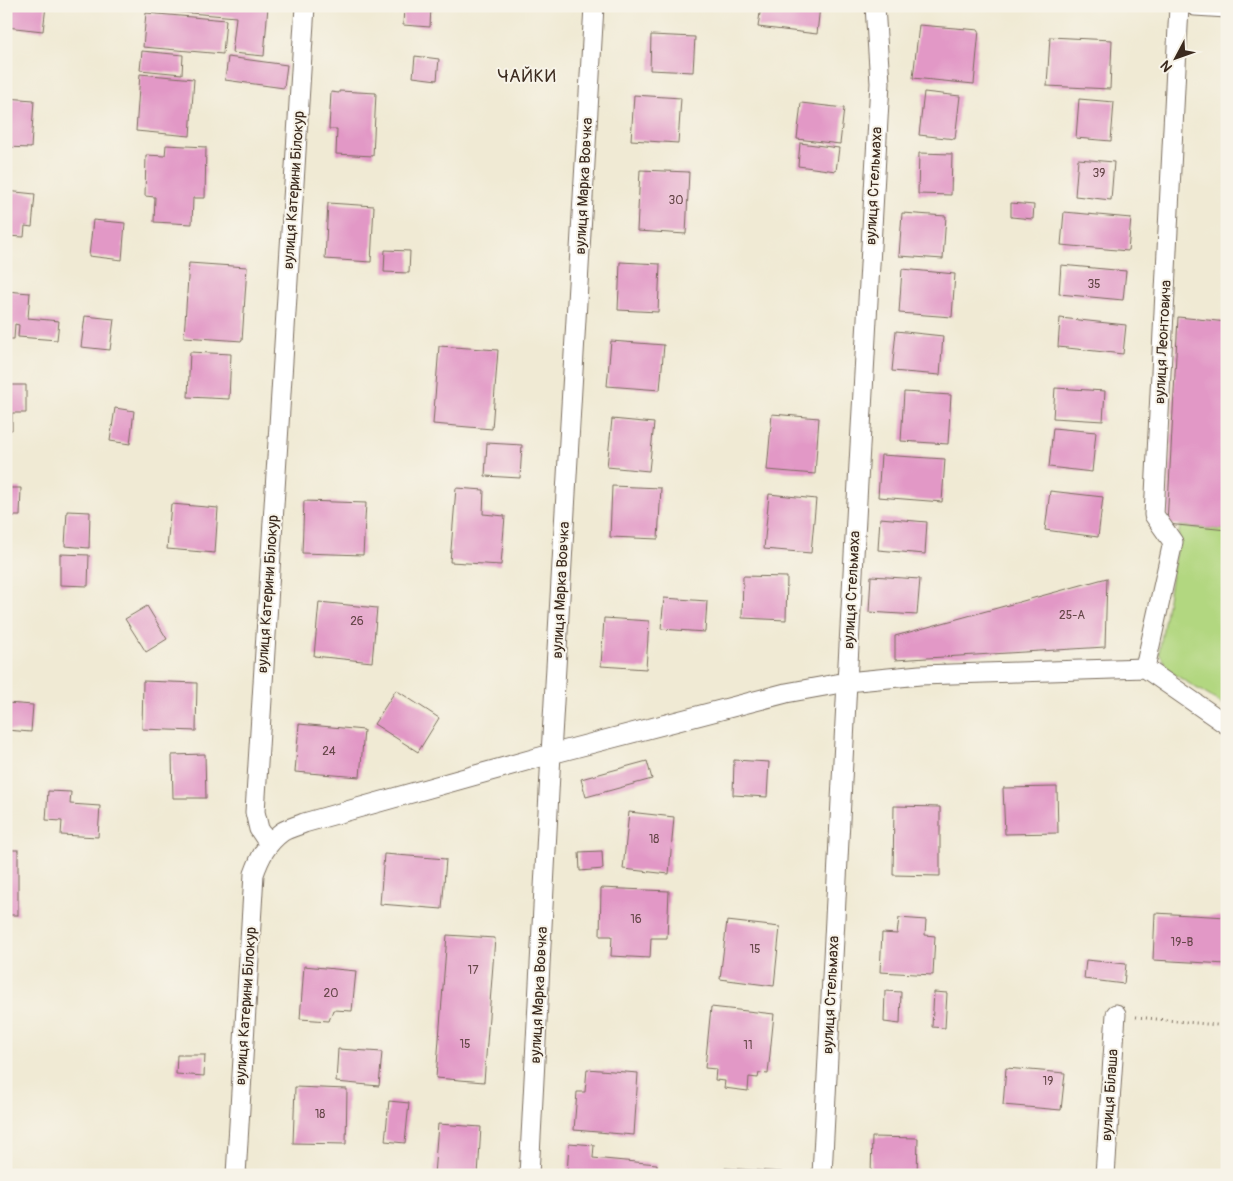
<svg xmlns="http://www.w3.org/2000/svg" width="1233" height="1181" viewBox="0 0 1233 1181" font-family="Pangolin,sans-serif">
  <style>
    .green { fill: #b2d780; stroke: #76804f }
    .building { fill: #e298c6 }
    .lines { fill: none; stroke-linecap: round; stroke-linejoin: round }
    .street-casing { stroke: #7a6d5e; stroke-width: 21 }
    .path { stroke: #7a6d5e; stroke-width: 3; stroke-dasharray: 1 4; stroke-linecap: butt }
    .street { stroke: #fff; stroke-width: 19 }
    .labels { text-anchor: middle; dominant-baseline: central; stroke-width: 4; stroke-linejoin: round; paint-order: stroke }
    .number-label { font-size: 12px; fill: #654648 }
    .street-label { font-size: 15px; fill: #3b2a1e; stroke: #f7f3e8 }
    .quarter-label { font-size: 18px; letter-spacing: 1px; fill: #3b2a1e; stroke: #f7f3e8 }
  </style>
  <rect width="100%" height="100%" fill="#f7f3e8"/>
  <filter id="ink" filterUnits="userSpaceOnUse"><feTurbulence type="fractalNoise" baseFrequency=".02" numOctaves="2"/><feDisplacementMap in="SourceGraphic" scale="10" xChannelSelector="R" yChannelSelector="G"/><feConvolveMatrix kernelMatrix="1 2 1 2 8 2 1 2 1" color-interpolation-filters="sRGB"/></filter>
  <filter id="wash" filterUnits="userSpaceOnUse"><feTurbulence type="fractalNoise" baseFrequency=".0096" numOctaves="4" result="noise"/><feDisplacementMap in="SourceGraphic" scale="20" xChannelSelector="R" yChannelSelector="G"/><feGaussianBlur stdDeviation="1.12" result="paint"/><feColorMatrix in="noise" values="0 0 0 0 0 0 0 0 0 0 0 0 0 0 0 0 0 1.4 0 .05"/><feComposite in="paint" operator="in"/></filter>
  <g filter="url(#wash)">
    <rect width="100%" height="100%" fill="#f0ead4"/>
    <!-- green -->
    <polygon class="green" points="1180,526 1227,530 1227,707 1169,671 1159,653"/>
    <g id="blocks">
      <!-- building -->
      <g class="building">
        <polygon points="6,6 46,6 43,31 6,27"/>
        <polygon points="145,6 268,6 264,56 232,53 236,17 144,9"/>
        <polygon points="404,6 431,6 430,27 403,25"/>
        <polygon points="761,6 820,6 817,34 758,27"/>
        <polygon points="146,13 226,20 223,54 143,47"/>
        <polygon points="919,25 979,30 974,84 913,78"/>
        <polygon points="651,35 695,37 693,72 650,70"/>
        <polygon points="1050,37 1112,40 1110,89 1047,86"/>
        <polygon points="142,51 183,55 182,74 140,70"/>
        <polygon points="415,56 439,59 437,80 413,77"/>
        <polygon points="228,57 287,65 284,88 225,80"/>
        <polygon points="140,74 194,79 190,136 136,131"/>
        <polygon points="339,91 376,93 373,156 336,154 337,129 329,129 331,92 339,93"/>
        <polygon points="924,92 960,96 955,139 919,135"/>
        <polygon points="634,95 681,98 678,143 631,140"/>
        <polygon points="6,98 34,100 31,148 6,147"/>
        <polygon points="1079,99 1114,102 1111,141 1076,138"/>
        <polygon points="801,103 844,108 840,144 797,139"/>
        <polygon points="800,143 839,148 836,171 798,166"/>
        <polygon points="166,145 206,147 205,198 193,198 192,224 154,222 155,197 145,196 146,155 165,156"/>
        <polygon points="919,153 952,154 951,195 918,194"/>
        <polygon points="1078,159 1114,162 1111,200 1075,196"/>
        <polygon points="640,170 689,172 686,234 637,231"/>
        <polygon points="6,191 35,194 32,227 25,226 24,237 6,236"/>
        <polygon points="328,203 374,206 371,262 325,259"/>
        <polygon points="1011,203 1034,205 1033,219 1011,217"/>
        <polygon points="1064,212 1131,218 1128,251 1061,245"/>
        <polygon points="902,213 946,216 943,259 899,256"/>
        <polygon points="93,220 125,223 122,260 89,256"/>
        <polygon points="385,250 410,251 409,273 384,272"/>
        <polygon points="620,262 660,264 658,312 618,310"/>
        <polygon points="189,263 247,267 242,341 184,337"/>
        <polygon points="1061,265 1126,271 1123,300 1059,294"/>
        <polygon points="902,269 955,274 952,317 899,313"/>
        <polygon points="6,291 30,293 28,318 59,321 57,340 18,337 19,325 15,324 14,339 6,339"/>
        <polygon points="85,316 114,319 110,350 81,347"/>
        <polygon points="1178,317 1227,322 1227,530 1167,524"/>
        <polygon points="1060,318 1126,325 1123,354 1058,347"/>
        <polygon points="896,331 943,336 940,375 892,371"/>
        <polygon points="611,341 664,345 660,390 607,386"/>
        <polygon points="439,346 498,350 492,429 433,424"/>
        <polygon points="190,352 231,354 229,399 188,397"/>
        <polygon points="6,385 26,385 26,413 12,413 12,430 6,430"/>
        <polygon points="1055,388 1105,391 1103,421 1053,418"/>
        <polygon points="904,392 951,395 948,444 901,441"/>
        <polygon points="115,408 134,411 130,444 110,441"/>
        <polygon points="772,414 819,418 815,474 767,470"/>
        <polygon points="612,419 654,423 649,471 607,467"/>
        <polygon points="1053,428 1096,432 1092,472 1049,467"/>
        <polygon points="487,443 522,445 520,478 485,476"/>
        <polygon points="881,455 945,459 942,502 878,497"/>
        <polygon points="612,486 661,488 658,539 610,537"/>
        <polygon points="6,488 21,488 20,516 6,516"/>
        <polygon points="456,488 484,490 483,514 505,516 501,565 450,562"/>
        <polygon points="1050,491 1103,497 1098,537 1045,530"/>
        <polygon points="769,494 816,499 811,553 764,549"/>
        <polygon points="304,501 366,503 363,555 302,553"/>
        <polygon points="171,504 218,508 215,553 167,549"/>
        <polygon points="67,511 90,512 89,548 65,546"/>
        <polygon points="880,518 927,522 925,554 878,550"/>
        <polygon points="60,554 89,555 88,586 60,585"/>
        <polygon points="743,576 787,577 786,620 742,618"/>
        <polygon points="871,576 920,579 917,615 869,612"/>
        <polygon points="1107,578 1105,647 895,660 895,636"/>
        <polygon points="664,598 707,601 705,632 661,629"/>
        <polygon points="319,602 377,608 372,662 314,656"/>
        <polygon points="147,606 167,639 146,652 125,619"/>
        <polygon points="604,618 649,621 646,669 601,666"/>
        <polygon points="143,681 197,683 196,731 142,729"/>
        <polygon points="396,690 439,718 418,752 374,724"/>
        <polygon points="6,703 33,705 31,732 6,730"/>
        <polygon points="299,724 364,730 360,777 295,772"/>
        <polygon points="205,754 206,798 173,798 172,755"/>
        <polygon points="734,760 769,762 767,797 733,795"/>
        <polygon points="647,761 652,779 586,797 581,779"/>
        <polygon points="1057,787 1058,833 1005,834 1003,788"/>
        <polygon points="48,791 71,792 70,804 100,806 98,837 61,835 62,821 46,820"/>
        <polygon points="894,806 940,807 940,876 893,875"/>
        <polygon points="629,812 674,817 669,874 623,869"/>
        <rect x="6" y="850" width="12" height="65"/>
        <polygon points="602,851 603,869 580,871 579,852"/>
        <polygon points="384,854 446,859 442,909 380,904"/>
        <polygon points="601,888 669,891 667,938 651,938 650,958 611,956 612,936 600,936"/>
        <polygon points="1155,913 1227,917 1227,964 1153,960"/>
        <polygon points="899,918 926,920 925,935 935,936 933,975 880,972 882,933 897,934"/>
        <polygon points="727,921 780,927 774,986 720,979"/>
        <polygon points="447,935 495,938 484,1082 436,1078"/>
        <polygon points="1086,960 1126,964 1124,984 1084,979"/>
        <polygon points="304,966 356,971 352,1011 333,1010 329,1021 300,1019"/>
        <polygon points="885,991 901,992 900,1024 884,1022"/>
        <polygon points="934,992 947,993 945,1028 932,1027"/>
        <polygon points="711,1007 774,1014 768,1074 759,1073 758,1078 749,1077 748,1091 724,1088 725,1081 715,1080 716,1069 705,1068"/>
        <polygon points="338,1049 382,1052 379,1086 336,1082"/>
        <polygon points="177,1055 205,1055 204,1076 176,1074"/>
        <polygon points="1006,1068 1065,1073 1061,1110 1003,1105"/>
        <polygon points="587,1069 638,1073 634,1135 574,1130 577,1092 585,1092"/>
        <polygon points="295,1087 347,1089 346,1144 293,1143"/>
        <polygon points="389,1101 409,1103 405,1143 385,1141"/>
        <polygon points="438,1124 481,1127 478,1175 434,1175"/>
        <polygon points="872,1137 918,1138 917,1175 871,1175"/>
        <polygon points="569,1143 594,1145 593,1158 657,1164 657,1172 677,1173 677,1175 567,1175"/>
        <polygon points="725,1168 782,1172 782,1175 724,1175"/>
      </g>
    </g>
  </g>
  <g filter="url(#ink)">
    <use href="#blocks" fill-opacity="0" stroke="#7a6d5e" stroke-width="1"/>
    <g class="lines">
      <!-- street casing -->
      <g class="street-casing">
        <g id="street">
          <polyline points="1195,6 1227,8"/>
          <polyline points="1145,668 1173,542 1154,515 1179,6"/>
          <polyline points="269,844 259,829 255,812 305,6"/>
          <path d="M236,1175l18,-301c6,-17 13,-31 28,-42 6,-4 15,-6 22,-9l247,-69 235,-61 61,-11 73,-7 225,-7 82,57"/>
          <polyline points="529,1175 551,754 594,6"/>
          <polyline points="822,1175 847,682 880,83 875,6"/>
          <polyline points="1105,1175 1116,1014"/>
        </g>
      </g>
      <!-- path -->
      <polyline class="path" points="1136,1017 1227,1026"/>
      <!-- street -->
      <use href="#street" class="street"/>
    </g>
  </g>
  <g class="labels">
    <!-- number labels -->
    <g class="number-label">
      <text x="1099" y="173">39</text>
      <text x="676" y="200">30</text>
      <text x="1094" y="284">35</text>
      <text x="1072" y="615">25-А</text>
      <text x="357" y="621">26</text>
      <text x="329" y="751">24</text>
      <text x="654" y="839">18</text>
      <text x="636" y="919">16</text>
      <text x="1182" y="942">19-В</text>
      <text x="755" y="949">15</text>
      <text x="473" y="970">17</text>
      <text x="331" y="993">20</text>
      <text x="465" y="1044">15</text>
      <text x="748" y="1045">11</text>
      <text x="1048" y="1081">19</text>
      <text x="320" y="1114">18</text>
    </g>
    <!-- street labels -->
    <g class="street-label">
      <text transform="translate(584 186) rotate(-87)">вулиця Марка Вовчка</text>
      <text transform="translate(874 186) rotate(-87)">вулиця Стельмаха</text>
      <text transform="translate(294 190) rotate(-86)">вулиця Катерини Білокур</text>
      <text transform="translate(1163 342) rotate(-87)">вулиця Леонтовича</text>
      <text transform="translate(561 590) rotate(-87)">вулиця Марка Вовчка</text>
      <text transform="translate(852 590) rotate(-87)">вулиця Стельмаха</text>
      <text transform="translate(268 594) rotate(-86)">вулиця Катерини Білокур</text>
      <text transform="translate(539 995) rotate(-87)">вулиця Марка Вовчка</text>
      <text transform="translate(831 995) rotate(-87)">вулиця Стельмаха</text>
      <text transform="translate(246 1006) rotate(-86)">вулиця Катерини Білокур</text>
      <text transform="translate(1110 1095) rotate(-86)">вулиця Білаша</text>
    </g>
    <!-- quarter labels -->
    <g class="quarter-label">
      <text x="527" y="76">ЧАЙКИ</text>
    </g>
  </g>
  <!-- margin -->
  <rect width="1233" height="1181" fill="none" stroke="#f7f3e8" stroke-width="25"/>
  <!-- north arrow -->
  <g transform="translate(1176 58) rotate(229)" stroke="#f7f3e8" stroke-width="4" paint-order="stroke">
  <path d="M0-4L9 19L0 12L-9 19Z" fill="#3b2a1e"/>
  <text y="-8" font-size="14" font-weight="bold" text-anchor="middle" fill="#3b2a1e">N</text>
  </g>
</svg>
